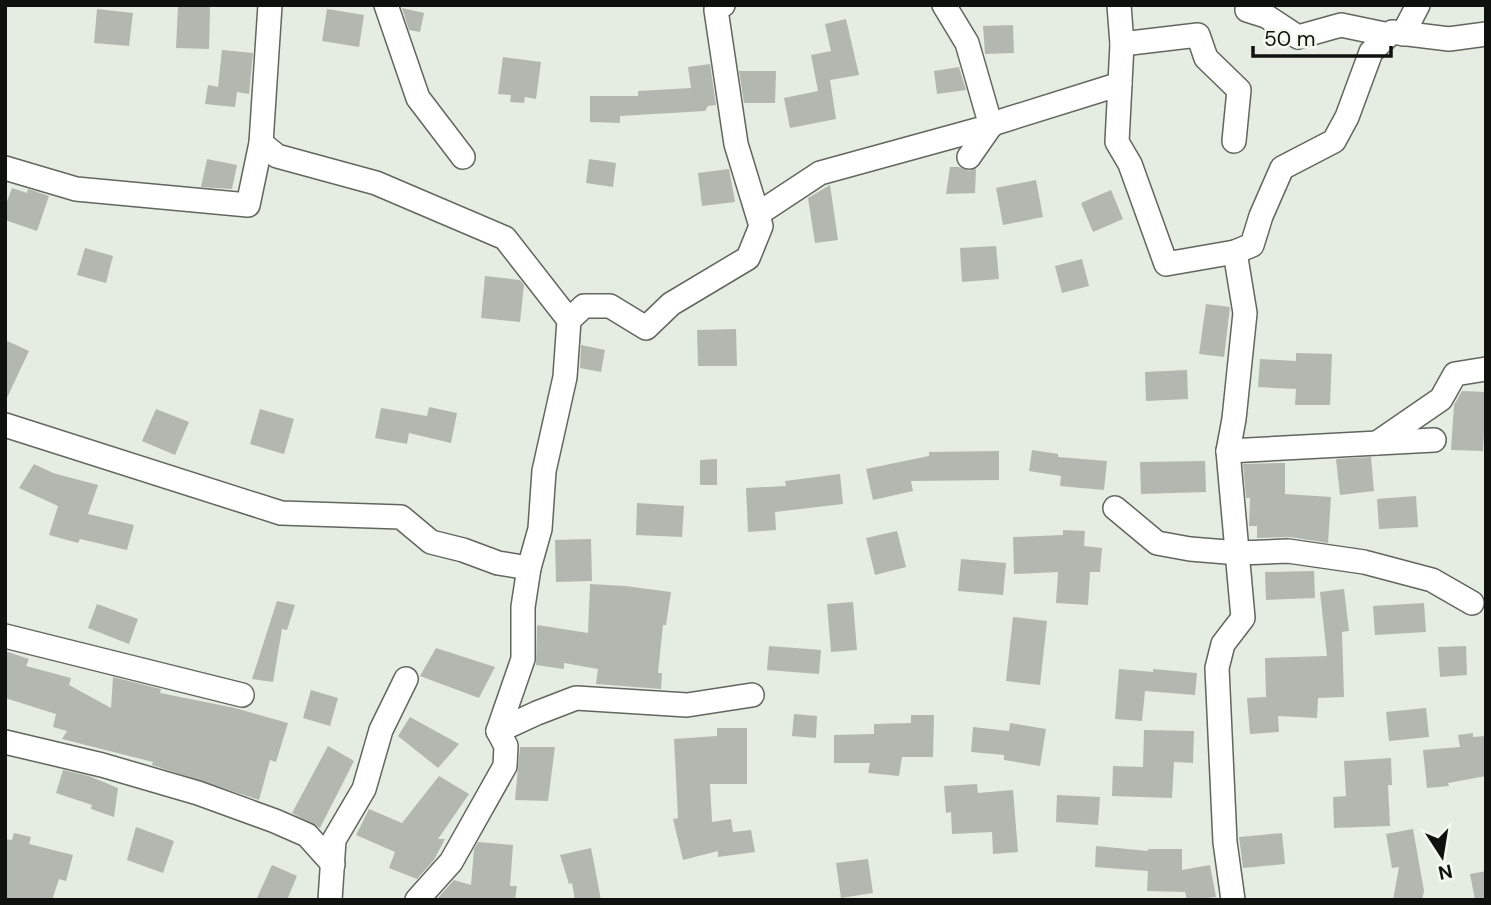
<svg xmlns="http://www.w3.org/2000/svg" width="1491" height="905" viewBox="0 0 1491 905" font-family="'DM Sans',sans-serif">
  <style>
    .building { fill: #b2b8af }
    .lines { fill: none; stroke-linecap: round; stroke-linejoin: round }
    .minor-casing { stroke: #61665e; stroke-width: 26 }
    .minor { stroke: #fff; stroke-width: 23 }
  </style>
  <rect width="100%" height="100%" fill="#e5ece2"/>
  <!-- building -->
  <g class="building">
    <polygon points="178,6 210,7 209,49 176,48"/>
    <polygon points="402,8 424,13 420,32 409,30"/>
    <polygon points="97,9 133,13 129,46 94,43"/>
    <polygon points="327,9 364,15 359,47 322,41"/>
    <polygon points="846,19 859,75 830,80 836,119 790,128 784,98 818,91 811,55 831,51 825,24"/>
    <polygon points="1013,25 1014,53 985,54 983,26"/>
    <polygon points="222,50 253,53 249,94 237,92 235,107 205,104 208,85 218,87"/>
    <polygon points="503,57 541,62 536,99 525,97 524,103 510,102 511,95 498,94"/>
    <polygon points="710,64 716,105 708,106 705,111 620,116 620,123 590,122 590,96 638,96 638,91 691,88 688,67"/>
    <polygon points="959,67 966,90 937,94 934,71"/>
    <polygon points="739,71 776,71 775,103 744,103"/>
    <polygon points="207,159 237,165 232,189 201,187"/>
    <polygon points="589,159 616,163 613,187 586,183"/>
    <polygon points="950,167 959,167 969,171 976,168 975,193 946,194"/>
    <polygon points="729,169 735,202 702,206 698,173"/>
    <polygon points="1036,180 1043,217 1003,225 996,188"/>
    <polygon points="830,185 838,240 815,243 808,198"/>
    <polygon points="12,188 27,193 28,189 49,196 37,231 5,220 5,207"/>
    <polygon points="1111,190 1123,219 1093,232 1081,203"/>
    <polygon points="996,246 999,279 962,282 960,248"/>
    <polygon points="85,248 113,256 106,283 77,275"/>
    <polygon points="1082,259 1089,286 1062,293 1055,266"/>
    <polygon points="485,276 520,280 524,285 520,322 481,318"/>
    <polygon points="1206,304 1230,307 1224,357 1199,354"/>
    <polygon points="736,329 737,366 698,366 697,330"/>
    <polygon points="5,340 29,351 5,402"/>
    <polygon points="581,345 605,350 601,372 580,368"/>
    <polygon points="1296,353 1332,354 1330,405 1295,405 1296,389 1258,387 1260,359 1296,361"/>
    <polygon points="1187,370 1188,399 1146,401 1145,372"/>
    <polygon points="1462,391 1486,392 1483,451 1451,450 1454,405"/>
    <polygon points="429,407 457,413 451,443 409,433 407,444 375,438 381,408 427,416"/>
    <polygon points="156,409 189,422 175,455 142,441"/>
    <polygon points="260,409 294,419 284,454 250,444"/>
    <polygon points="1032,450 1058,454 1058,457 1107,461 1104,490 1060,486 1061,476 1029,471"/>
    <polygon points="999,451 999,480 911,481 913,491 873,500 866,469 929,456 929,452"/>
    <polygon points="1371,457 1374,491 1340,495 1336,459"/>
    <polygon points="717,459 717,485 700,485 700,460"/>
    <polygon points="1205,461 1206,492 1141,494 1140,462"/>
    <polygon points="1285,463 1285,494 1331,497 1328,543 1290,537 1257,538 1257,526 1249,526 1250,498 1246,498 1243,464"/>
    <polygon points="34,464 53,473 98,485 88,514 134,525 127,550 80,539 78,543 49,535 58,506 19,488"/>
    <polygon points="840,474 843,504 775,512 776,530 748,532 746,488 786,486 785,481"/>
    <polygon points="1416,496 1418,527 1379,529 1377,499"/>
    <polygon points="637,503 684,506 682,537 636,535"/>
    <polygon points="1063,530 1085,531 1084,546 1102,548 1100,572 1090,572 1088,605 1056,603 1058,572 1014,574 1013,537 1063,535"/>
    <polygon points="897,531 906,567 875,575 866,538"/>
    <polygon points="591,539 592,581 556,582 555,540"/>
    <polygon points="961,559 1006,563 1003,595 958,591"/>
    <polygon points="1314,571 1315,598 1266,600 1265,572"/>
    <polygon points="590,584 625,586 671,592 666,625 663,625 658,673 662,673 661,689 596,684 598,669 564,663 564,669 536,665 537,625 588,633"/>
    <polygon points="1344,589 1349,631 1342,632 1344,697 1318,698 1317,718 1278,716 1279,732 1250,734 1247,698 1266,697 1265,658 1327,656 1320,592"/>
    <polygon points="277,601 295,605 287,630 282,629 273,682 252,679"/>
    <polygon points="853,602 857,650 831,652 827,604"/>
    <polygon points="1424,603 1426,632 1375,635 1373,606"/>
    <polygon points="97,604 138,619 129,644 88,628"/>
    <polygon points="1013,617 1047,621 1040,685 1006,681"/>
    <polygon points="769,646 821,650 819,674 767,670"/>
    <polygon points="1466,646 1467,675 1440,677 1438,647"/>
    <polygon points="436,648 495,667 479,698 420,676"/>
    <polygon points="5,651 29,659 26,666 71,678 69,685 111,708 113,677 161,689 160,693 235,708 288,723 276,762 270,760 259,800 152,765 153,762 62,739 67,731 53,727 56,714 5,698"/>
    <polygon points="1119,669 1153,672 1153,669 1197,673 1195,695 1145,691 1142,721 1115,719"/>
    <polygon points="311,690 338,698 330,726 303,718"/>
    <polygon points="1426,708 1429,737 1389,741 1386,712"/>
    <polygon points="794,714 817,716 816,738 792,736"/>
    <polygon points="911,715 934,715 933,757 902,757 899,776 868,773 870,763 834,763 834,735 874,734 874,724 911,723"/>
    <polygon points="410,717 459,744 438,768 398,736"/>
    <polygon points="1010,723 1046,729 1040,766 1004,760 1004,755 971,752 973,727 1009,731"/>
    <polygon points="717,728 747,728 747,784 710,784 712,822 731,819 733,832 751,830 755,852 718,857 718,851 683,860 673,819 678,818 674,739 717,736"/>
    <polygon points="1144,730 1194,731 1193,763 1174,762 1172,798 1112,796 1113,766 1143,767"/>
    <polygon points="1473,733 1473,737 1486,736 1486,776 1448,783 1449,786 1427,788 1423,750 1460,747 1458,735"/>
    <polygon points="328,746 354,761 320,828 292,813"/>
    <polygon points="520,747 555,747 548,801 515,800"/>
    <polygon points="1391,758 1392,785 1388,785 1390,826 1334,828 1333,797 1346,796 1344,761"/>
    <polygon points="63,770 89,776 118,788 114,817 91,809 92,805 56,793"/>
    <polygon points="439,776 469,794 438,839 445,839 434,860 417,879 389,868 395,852 356,835 369,809 402,823"/>
    <polygon points="977,784 978,793 1013,790 1018,852 993,854 992,832 952,834 951,812 946,813 944,786"/>
    <polygon points="1057,795 1100,797 1098,825 1056,822"/>
    <polygon points="136,827 174,841 163,873 127,860"/>
    <polygon points="1413,829 1424,891 1422,900 1393,900 1399,867 1392,868 1386,834"/>
    <polygon points="14,833 31,837 29,844 73,855 66,881 59,879 52,900 5,900 5,839 12,840"/>
    <polygon points="1282,833 1285,864 1243,868 1239,837"/>
    <polygon points="478,842 513,845 510,886 517,886 515,900 436,900 454,880 471,885 474,849"/>
    <polygon points="1096,846 1148,851 1148,849 1182,849 1182,870 1210,865 1216,897 1187,900 1185,892 1147,891 1148,871 1095,867"/>
    <polygon points="591,848 601,900 575,900 572,883 569,884 560,855"/>
    <polygon points="868,859 873,893 841,898 836,863"/>
    <polygon points="272,865 297,876 287,900 256,900"/>
    <polygon points="1486,871 1486,900 1475,900 1470,874"/>
  </g>
  <g class="lines">
    <!-- minor casing -->
    <g class="minor-casing">
      <g id="minor">
        <polyline points="386,5 418,98 463,157"/>
        <polyline points="1119,5 1122,44 1117,142 1130,164 1166,264 1235,252 1245,313 1234,419 1228,451 1243,618 1223,644 1217,668 1225,842 1233,900"/>
        <polyline points="1247,10 1266,16 1298,37 1341,25 1389,35"/>
        <polyline points="1403,34 1418,5"/>
        <polyline points="1122,44 1198,35 1206,58 1239,90 1234,141"/>
        <polyline points="969,157 992,124 1120,84"/>
        <polyline points="5,168 76,189 248,205 261,143 270,5"/>
        <polyline points="758,214 820,173 991,126 967,43 944,5"/>
        <polyline points="1235,252 1252,245 1261,216 1282,168 1334,141 1347,117 1371,52 1392,32 1449,39 1486,34"/>
        <polyline points="569,320 584,306 610,306 646,328 671,304 748,258 761,226 736,144 716,10 723,5"/>
        <polyline points="5,425 281,513 401,517 431,542 463,550 498,563 529,568 540,529 544,471 565,377 569,320 505,238 376,183 277,156 261,143"/>
        <polyline points="1377,443 1441,399 1455,374 1486,369"/>
        <polyline points="1228,451 1434,440"/>
        <polyline points="1115,508 1157,543 1190,549 1239,553 1288,551 1364,562 1432,580 1472,603"/>
        <polyline points="529,568 523,607 523,659 498,731 537,713 576,698 687,705 752,695"/>
        <polyline points="5,636 242,695"/>
        <polyline points="5,742 102,765 198,793 275,821 307,835 333,864"/>
        <polyline points="330,900 334,840 364,789 381,730 406,679"/>
        <polyline points="417,900 451,862 505,766 506,746 498,731"/>
      </g>
    </g>
    <!-- minor -->
    <use href="#minor" class="minor"/>
  </g>
  <!-- border -->
  <rect width="1491" height="905" fill="none" stroke="#0f110e" stroke-width="14"/>
  <!-- north arrow -->
  <g transform="translate(1442 856) rotate(168)" stroke="#f3f9ef" stroke-width="5" paint-order="stroke">
  <path d="M0-5L12 26L0 18L-12 26Z" fill="#0f110e"/>
  <text y="-10" font-size="19" font-weight="bold" text-anchor="middle" fill="#0f110e">N</text>
  </g>
  <!-- scale -->
  <path d="M1253 46v10h138v-10" fill="none" stroke="#0f110e" stroke-width="3.5"/>
  <text x="1264" y="46" font-size="21" fill="#0f110e" stroke="#f3f9ef" stroke-width="5" paint-order="stroke">50 m</text>
</svg>
